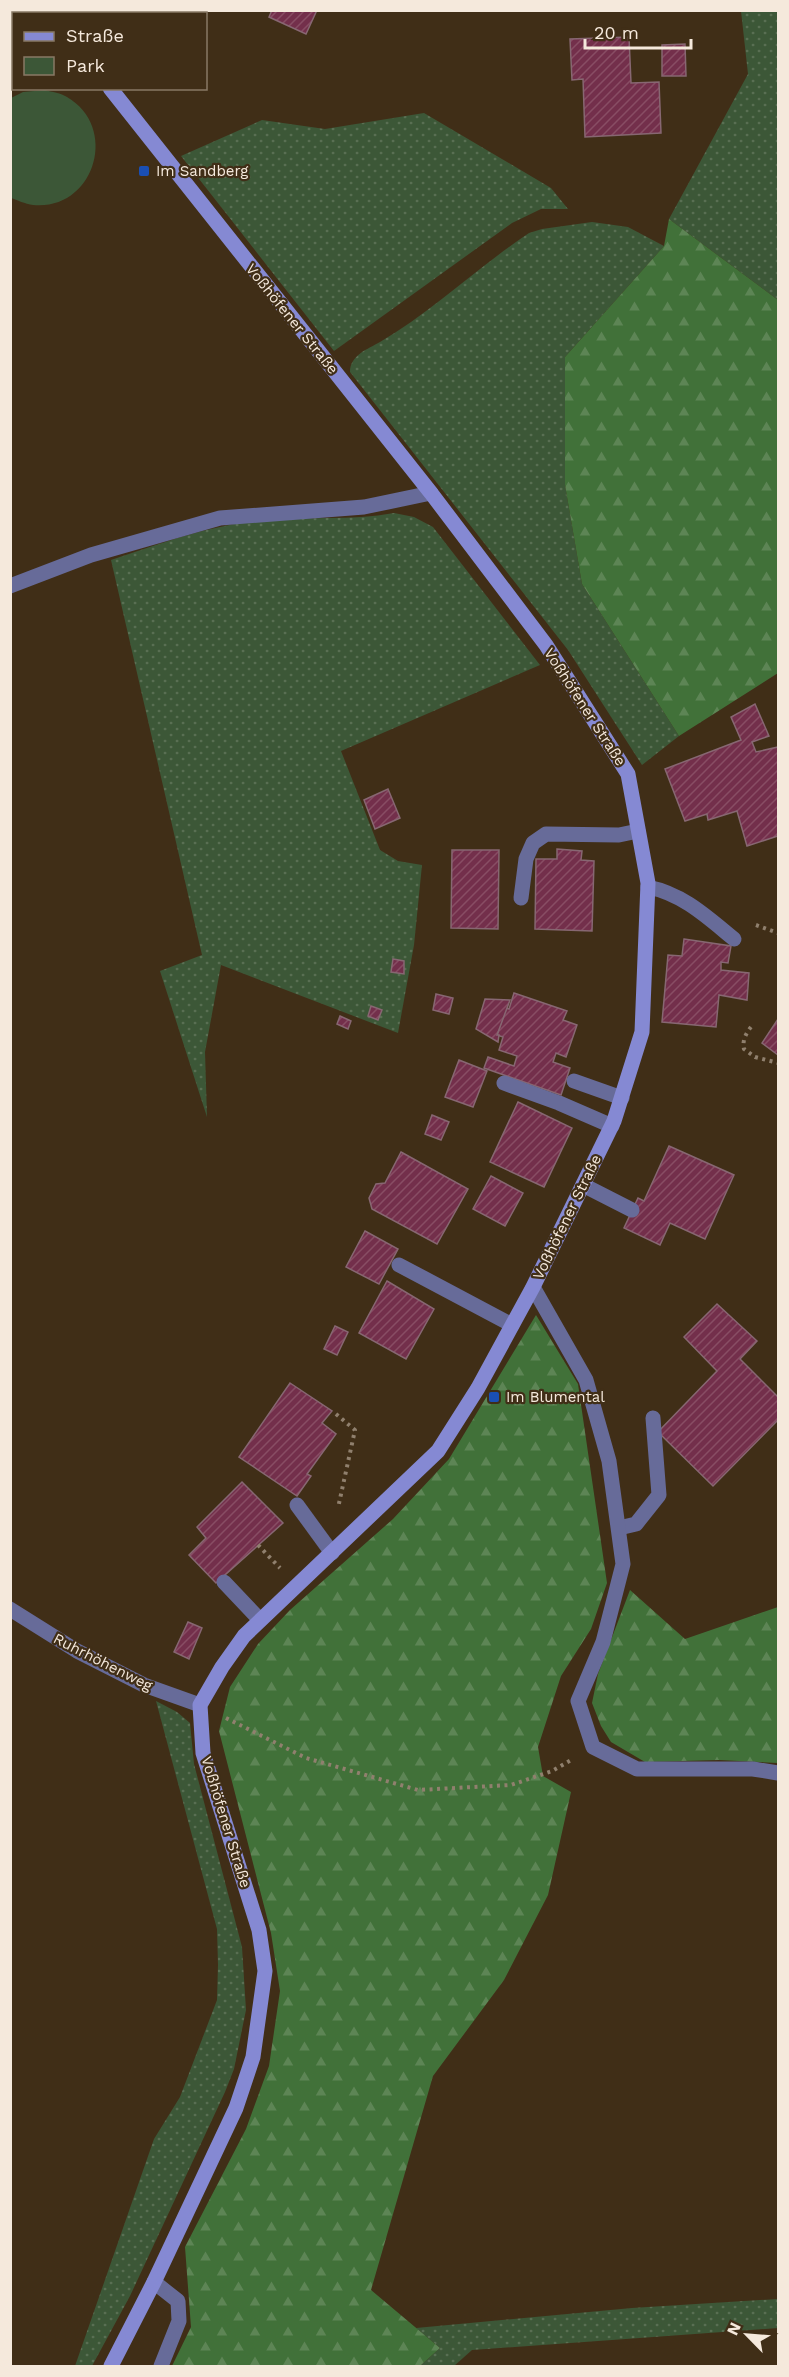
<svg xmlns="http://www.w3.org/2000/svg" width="789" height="2377" viewBox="0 0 789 2377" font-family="'Work Sans',sans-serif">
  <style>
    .grass { fill: url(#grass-dots) }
    .forest { fill: url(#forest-firs) }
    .park { fill: #3c5737 }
    .building { fill: url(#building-hatch); stroke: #876772; stroke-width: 1.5 }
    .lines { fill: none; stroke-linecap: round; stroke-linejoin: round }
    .path { stroke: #90806e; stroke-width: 4; stroke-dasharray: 3 4.5; stroke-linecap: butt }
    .lane { stroke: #676b99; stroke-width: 15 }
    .street { stroke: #676b99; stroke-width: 15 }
    .secondary { stroke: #8589d3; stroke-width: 15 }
    .transit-dot { fill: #1a4fb4; stroke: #402e17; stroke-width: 2 }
    .labels { text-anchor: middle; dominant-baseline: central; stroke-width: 4.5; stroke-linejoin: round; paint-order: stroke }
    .poi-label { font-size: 15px; fill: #f5e9dc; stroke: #402e17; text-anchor: start }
    .street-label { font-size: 15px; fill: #f5e9dc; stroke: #402e17 }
  </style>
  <defs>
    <pattern id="grass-dots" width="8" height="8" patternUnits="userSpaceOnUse" patternTransform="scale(1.5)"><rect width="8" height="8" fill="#3c5737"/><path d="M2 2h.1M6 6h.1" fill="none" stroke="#596f53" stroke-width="1.8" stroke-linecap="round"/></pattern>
    <pattern id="forest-firs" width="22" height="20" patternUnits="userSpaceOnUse" patternTransform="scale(1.5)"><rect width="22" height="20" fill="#417139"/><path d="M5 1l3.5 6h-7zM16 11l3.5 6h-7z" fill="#5d8555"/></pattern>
    <pattern id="building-hatch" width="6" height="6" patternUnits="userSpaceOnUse" patternTransform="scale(1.5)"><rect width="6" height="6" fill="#732f4b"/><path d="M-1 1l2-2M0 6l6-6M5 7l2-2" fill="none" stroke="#884d64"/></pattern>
  </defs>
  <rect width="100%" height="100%" fill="#402e17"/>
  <!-- grass -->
  <g class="grass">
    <polygon points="741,11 778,11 778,300 669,219 748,74"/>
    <polygon points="424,113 551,188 568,209 541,209 512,223 334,351 181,156 262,120 325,129"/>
    <path d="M592,222l36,5 36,19 -99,111v128l17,99 97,152 -37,29 -74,-115 -218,-278c0,-17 18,-23 30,-30 53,-31 98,-75 149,-109l13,-4z"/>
    <path d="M394,513l20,4 19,10 107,138 -199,86 39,99 18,11 24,4 -8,80 -16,88 -177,-68 -16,87 2,65 -47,-146 42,-16 -91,-395c51,-17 101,-36 155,-40 42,-4 85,1 128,-7z"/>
    <polygon points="156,1701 177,1712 190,1723 194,1764 242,1947 246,2010 234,2069 225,2092 130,2296 92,2366 75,2366 154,2139 180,2097 217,2000 218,1965 217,1929"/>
    <polygon points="778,2299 778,2328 472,2350 454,2366 420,2366 440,2348 416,2328 632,2308"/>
  </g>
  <!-- forest -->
  <g class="forest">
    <polygon points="669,219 778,300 778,673 679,736 582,584 565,485 565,357 664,246"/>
    <polygon points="536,1315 578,1384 607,1583 591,1629 561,1676 538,1747 543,1776 571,1792 548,1895 504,1980 433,2076 371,2290 440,2348 420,2366 172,2366 191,2327 185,2247 246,2129 269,2066 280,1991 271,1933 219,1731 230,1687 258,1644 290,1610 393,1519 449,1459"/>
    <polygon points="630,1590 685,1639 778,1607 778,1763 719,1760 645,1762 611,1742 601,1726 592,1703 598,1674"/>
  </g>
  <!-- park -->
  <path class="park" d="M45,90c7,2 16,3 22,7 53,31 27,114 -34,108 -8,-1 -16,-5 -22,-7v-100l12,-6z"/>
  <!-- building -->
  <g class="building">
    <polygon points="137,10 172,10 174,14 134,14"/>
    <polygon points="272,10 317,10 306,34 269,17"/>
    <polygon points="629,37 631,83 659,82 661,133 585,137 583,79 572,80 570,39"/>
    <polygon points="685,44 686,76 662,76 662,45"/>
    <polygon points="755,704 769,736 752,742 756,752 778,747 778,836 747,846 737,811 708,820 707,814 685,821 665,769 741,740 731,717"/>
    <polygon points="388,789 400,818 375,829 364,800"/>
    <polygon points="557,849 582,851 581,860 594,861 592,931 535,929 536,859 557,859"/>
    <polygon points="452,850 499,850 498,929 451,928"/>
    <polygon points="684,939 731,946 728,963 721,962 721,970 749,973 747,1000 719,995 716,1027 662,1022 668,955 682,956"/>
    <polygon points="393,959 404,961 404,974 391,972"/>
    <polygon points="514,993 567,1011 563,1020 577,1025 566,1057 556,1053 553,1062 570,1068 561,1095 484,1068 488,1057 514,1066 517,1056 499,1050 503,1037 497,1035 506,1008 509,1009"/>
    <polygon points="436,994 453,998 449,1014 433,1010"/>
    <polygon points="485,999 510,1000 497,1035 499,1035 498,1042 476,1029"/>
    <polygon points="371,1006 382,1010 378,1020 368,1016"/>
    <polygon points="340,1016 351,1021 348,1029 337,1024"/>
    <polygon points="778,1019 778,1055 762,1043"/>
    <polygon points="459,1060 487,1071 473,1107 445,1097"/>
    <polygon points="518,1102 572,1128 544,1187 490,1162"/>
    <polygon points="432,1115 449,1122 441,1140 425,1134"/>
    <polygon points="669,1146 734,1175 705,1239 670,1223 660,1245 624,1228 638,1198 644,1201"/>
    <polygon points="401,1152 468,1189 437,1244 372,1209 369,1198 376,1184 385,1183"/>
    <polygon points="491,1176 523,1193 505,1226 473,1209"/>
    <polygon points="365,1231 398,1249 379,1284 346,1267"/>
    <polygon points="387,1281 434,1309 406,1359 359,1333"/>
    <polygon points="717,1304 757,1341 740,1359 778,1397 778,1420 713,1486 658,1432 717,1371 684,1337"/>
    <polygon points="335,1326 348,1332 337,1355 324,1349"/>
    <polygon points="290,1383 332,1411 322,1423 336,1434 307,1474 311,1476 297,1496 239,1457"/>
    <polygon points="242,1482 283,1523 216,1583 189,1555 206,1538 197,1527"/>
    <polygon points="188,1622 202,1628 189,1659 174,1652"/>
  </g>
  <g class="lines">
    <!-- path -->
    <g class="path">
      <polyline points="756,925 778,933"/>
      <path d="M751,1027c-5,6 -9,14 -7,22l11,8 23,6"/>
      <polyline points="336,1414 355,1430 338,1508"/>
      <polyline points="258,1545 280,1568"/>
      <polyline points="226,1718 306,1758 418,1790 511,1785 552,1771 571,1760"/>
    </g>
    <!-- lane -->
    <g class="lane">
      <polyline points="105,14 109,10"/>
      <polyline points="10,586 91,555 220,518 364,507 431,493"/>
      <path d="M648,887c35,7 59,30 86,52"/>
      <polyline points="521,898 526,859 533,843 546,834 619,835 638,831"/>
      <polyline points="574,1081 622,1098"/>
      <polyline points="504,1083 559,1103 612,1126"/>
      <polyline points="583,1185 632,1210"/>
      <polyline points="399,1265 512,1325"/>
      <polyline points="297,1505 332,1553"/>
      <polyline points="619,1528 636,1524 659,1495 653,1418"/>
      <polyline points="224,1582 260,1620"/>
      <polyline points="154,2282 178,2301 179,2321 161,2366"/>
    </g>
    <!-- street -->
    <g class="street">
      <polyline points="533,1287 586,1380 609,1461 623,1564 603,1642 578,1701 593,1747 637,1769 753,1769 778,1773"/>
      <polyline points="10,1609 77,1651 144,1685 200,1705"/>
    </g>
    <!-- secondary -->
    <g class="secondary">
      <polyline points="52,10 54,14"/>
      <polyline points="110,88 431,493 546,645 628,774 648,883 642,1032 614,1121 533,1287 478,1388 438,1451 244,1636 222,1667 200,1705 203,1753 259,1930 265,1971 253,2057 236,2108 154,2282 111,2366"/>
    </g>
  </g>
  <!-- markers -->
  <g class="transit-dot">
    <rect x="138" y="165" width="12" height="12" rx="3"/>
    <rect x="488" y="1391" width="12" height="12" rx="3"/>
  </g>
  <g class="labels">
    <!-- poi labels -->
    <g class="poi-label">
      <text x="156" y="171">Im Sandberg</text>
      <text x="506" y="1397">Im Blumental</text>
    </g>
    <!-- street labels -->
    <g class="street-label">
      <text transform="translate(292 319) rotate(51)">Voßhöfener Straße</text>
      <text transform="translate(585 707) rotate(57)">Voßhöfener Straße</text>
      <text transform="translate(567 1217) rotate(-64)">Voßhöfener Straße</text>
      <text transform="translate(103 1662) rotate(27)">Ruhrhöhenweg</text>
      <text transform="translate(226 1822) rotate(73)">Voßhöfener Straße</text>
    </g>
  </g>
  <!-- border -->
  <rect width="789" height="2377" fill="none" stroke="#f5e9dc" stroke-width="24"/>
  <!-- legend -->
  <rect x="12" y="12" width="195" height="78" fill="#402e17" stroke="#887966" stroke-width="1.5"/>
  <rect x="24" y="32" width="30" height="9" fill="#8589d3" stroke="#887966" stroke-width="1.5"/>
  <text x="66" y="42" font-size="18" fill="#f5e9dc">Straße</text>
  <rect x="24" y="57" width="30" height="18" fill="#3c5737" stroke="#887966" stroke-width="1.5"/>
  <text x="66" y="72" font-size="18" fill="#f5e9dc">Park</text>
  <!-- north arrow -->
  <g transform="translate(747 2335) rotate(295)" stroke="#402e17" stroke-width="4.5" paint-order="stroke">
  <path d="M0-4.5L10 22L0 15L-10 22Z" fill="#f5e9dc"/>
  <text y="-9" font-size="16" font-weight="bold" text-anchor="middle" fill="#f5e9dc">N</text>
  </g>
  <!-- scale -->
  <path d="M585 39v9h106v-9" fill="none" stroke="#f5e9dc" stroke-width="3"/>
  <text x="594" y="39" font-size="18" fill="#f5e9dc" stroke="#402e17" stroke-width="4.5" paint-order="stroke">20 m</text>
</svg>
